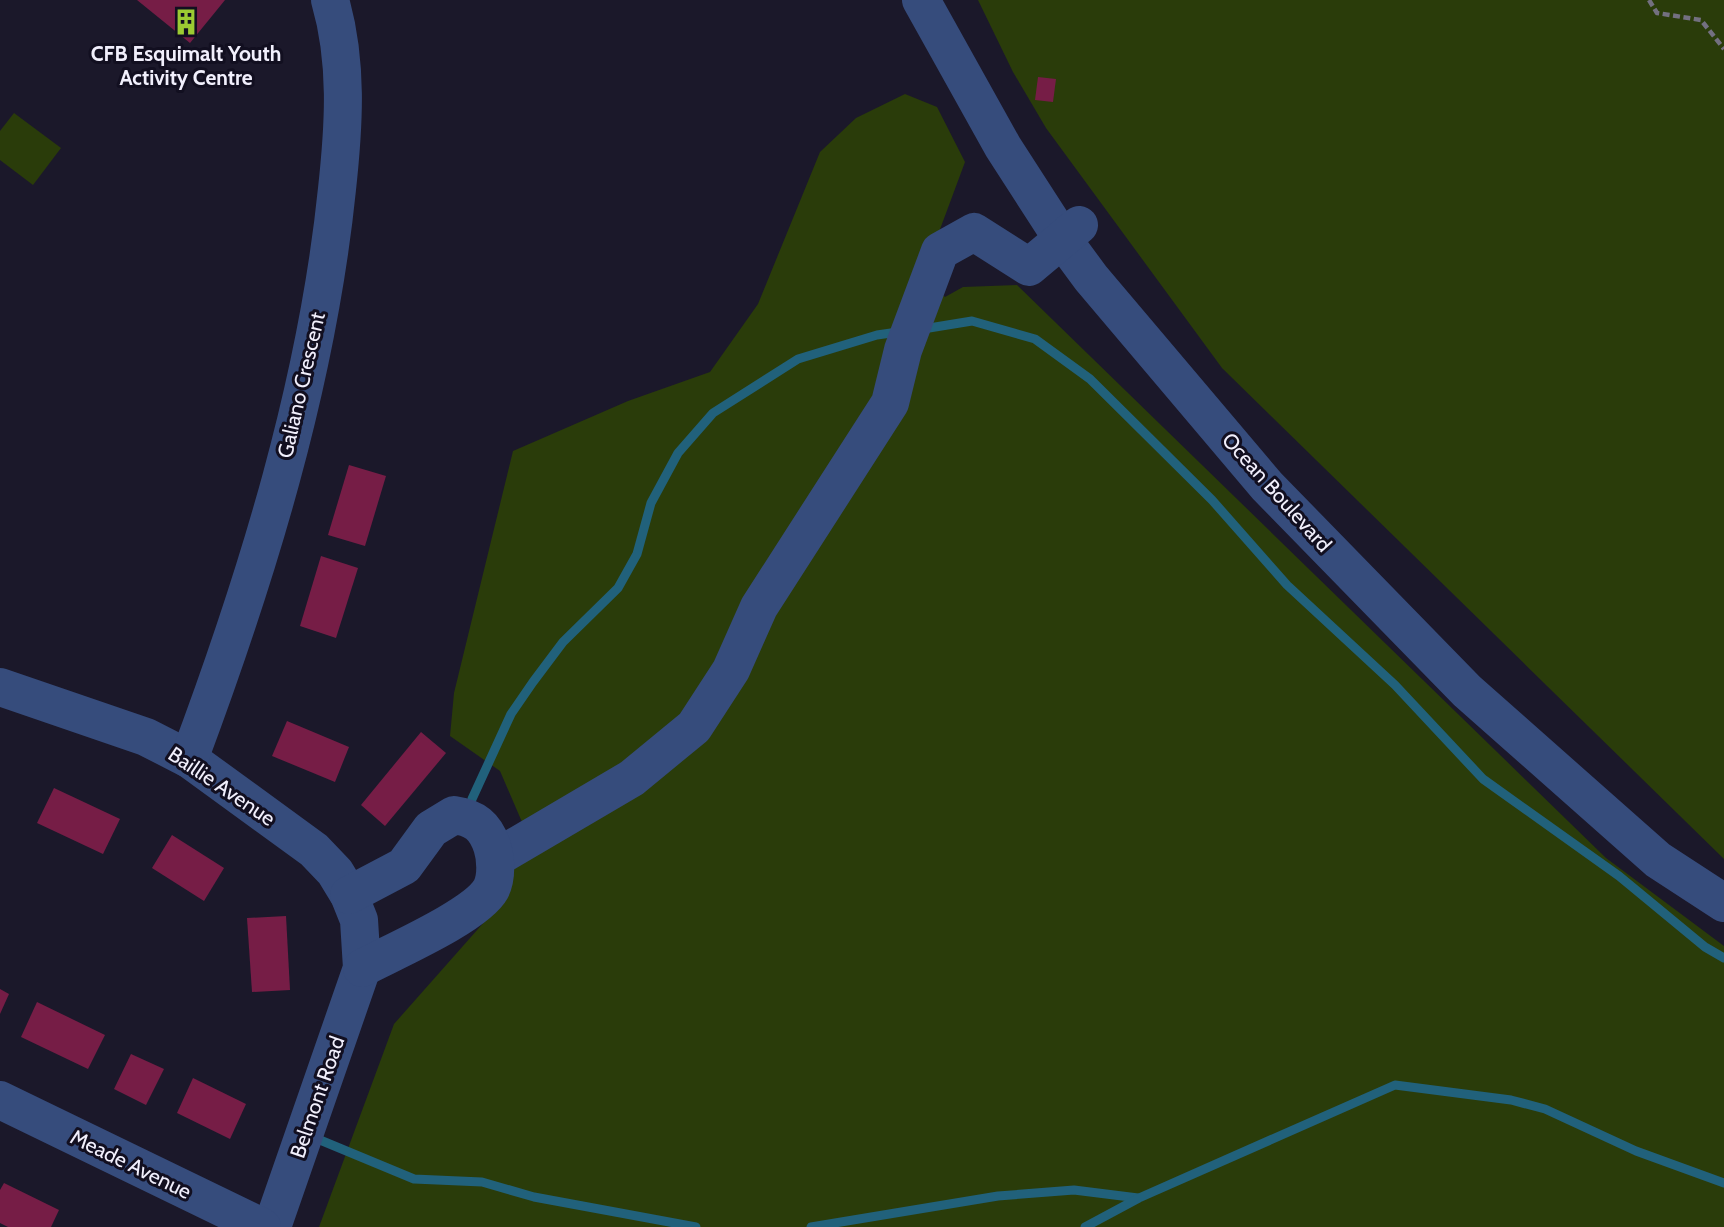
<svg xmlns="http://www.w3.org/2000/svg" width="1724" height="1227" viewBox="0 0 1724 1227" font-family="Cabin,sans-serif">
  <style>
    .green { fill: #2a3c0a }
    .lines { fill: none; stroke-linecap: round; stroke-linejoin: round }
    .stream { stroke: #21617b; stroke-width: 9 }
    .building { fill: #761d46 }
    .path { stroke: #737080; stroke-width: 4.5; stroke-dasharray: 7 3.5; stroke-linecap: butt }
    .minor { stroke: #364c7c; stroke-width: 38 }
    .labels { text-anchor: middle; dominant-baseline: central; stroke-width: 6; stroke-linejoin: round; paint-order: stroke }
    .poi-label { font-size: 21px; font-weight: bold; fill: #f1effc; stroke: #120f20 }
    .street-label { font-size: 21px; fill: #f1effc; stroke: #120f20 }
  </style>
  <rect width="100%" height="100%" fill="#1b182a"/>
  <!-- green -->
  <g class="green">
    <polygon points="978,0 1724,0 1724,859 1222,368 1046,128 1013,72"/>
    <polygon points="905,94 937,107 965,162 939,232 913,272 945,297 963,287 1017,285 1606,858 1724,946 1724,1227 319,1227 394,1024 501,903 525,829 500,771 450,736 454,693 513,451 628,401 710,372 758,304 820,152 856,118"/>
    <polygon points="14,113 61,148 33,185 0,160 0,131"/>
  </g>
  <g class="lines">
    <!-- stream -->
    <g class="stream">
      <polyline points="923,329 972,321 1035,339 1090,379 1212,500 1287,585 1395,685 1483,779 1619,876 1705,947 1724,958"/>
      <polyline points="472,799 511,714 533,682 563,642 618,588 637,554 651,503 678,453 713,413 798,359 877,335 898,332"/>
      <polyline points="320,1140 414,1179 482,1182 534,1197 696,1227"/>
      <polyline points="811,1227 998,1196 1074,1190 1138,1198"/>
      <polyline points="1085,1227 1139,1198 1395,1085 1511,1100 1545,1109 1636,1151 1724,1183"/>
    </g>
  </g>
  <!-- building -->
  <g class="building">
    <polygon points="137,0 225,0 190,43"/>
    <polygon points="1038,77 1056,79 1053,102 1035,100"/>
    <polygon points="349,465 386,476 365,546 328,535"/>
    <polygon points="321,556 358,568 336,638 300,626"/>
    <polygon points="287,721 349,747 335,782 272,756"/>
    <polygon points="421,732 446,753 385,826 361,805"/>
    <polygon points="54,788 120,819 103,854 37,823"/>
    <polygon points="172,835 224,868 204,901 152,868"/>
    <polygon points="286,916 290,990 252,992 247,918"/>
    <polygon points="0,989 9,994 0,1014"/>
    <polygon points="37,1002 105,1035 88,1069 21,1037"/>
    <polygon points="131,1054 164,1069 146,1105 114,1089"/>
    <polygon points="193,1078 246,1104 230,1139 177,1113"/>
    <polygon points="4,1183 59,1210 51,1227 8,1227 0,1223 0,1190"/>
  </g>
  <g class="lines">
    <!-- path -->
    <polyline class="path" points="1649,0 1657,13 1701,20 1724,49"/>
    <!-- minor -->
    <g class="minor">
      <polyline points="921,0 1003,147 1063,240 1091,278 1267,486 1467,691 1658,860 1724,903"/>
      <polyline points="0,687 146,737 189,759 314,850 335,872 349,895 359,920 362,968 272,1227"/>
      <path d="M189,759c68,-182 128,-375 148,-570 7,-64 11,-127 -7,-189"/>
      <polyline points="496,858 632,778 694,727 731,670 759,607 890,403 903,350 940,251 974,232 1029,267 1079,225"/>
      <path d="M349,895l55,-29 27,-37 23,-14c21,3 31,11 38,31 4,12 5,31 -1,43 -15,27 -99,63 -129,79"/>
      <polyline points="0,1100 262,1227"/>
    </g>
  </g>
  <!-- icons -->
  <defs>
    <g id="building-bare" transform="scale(2.1)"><path d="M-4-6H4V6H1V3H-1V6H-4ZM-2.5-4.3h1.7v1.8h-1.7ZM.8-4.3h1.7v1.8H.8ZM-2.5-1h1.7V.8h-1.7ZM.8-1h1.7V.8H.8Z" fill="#9ccb32" stroke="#120f20" stroke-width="2.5" paint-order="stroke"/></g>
  </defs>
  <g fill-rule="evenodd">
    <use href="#building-bare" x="186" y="22"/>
  </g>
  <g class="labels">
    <!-- poi labels -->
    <g class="poi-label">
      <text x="186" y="53">CFB Esquimalt Youth<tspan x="186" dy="24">Activity Centre</tspan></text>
    </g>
    <!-- street labels -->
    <g class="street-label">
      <text transform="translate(301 385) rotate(-77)">Galiano Crescent</text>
      <text transform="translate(1277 492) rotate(48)">Ocean Boulevard</text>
      <text transform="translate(222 786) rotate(34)">Baillie Avenue</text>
      <text transform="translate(317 1097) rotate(-71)">Belmont Road</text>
      <text transform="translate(131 1164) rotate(26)">Meade Avenue</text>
    </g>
  </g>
</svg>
